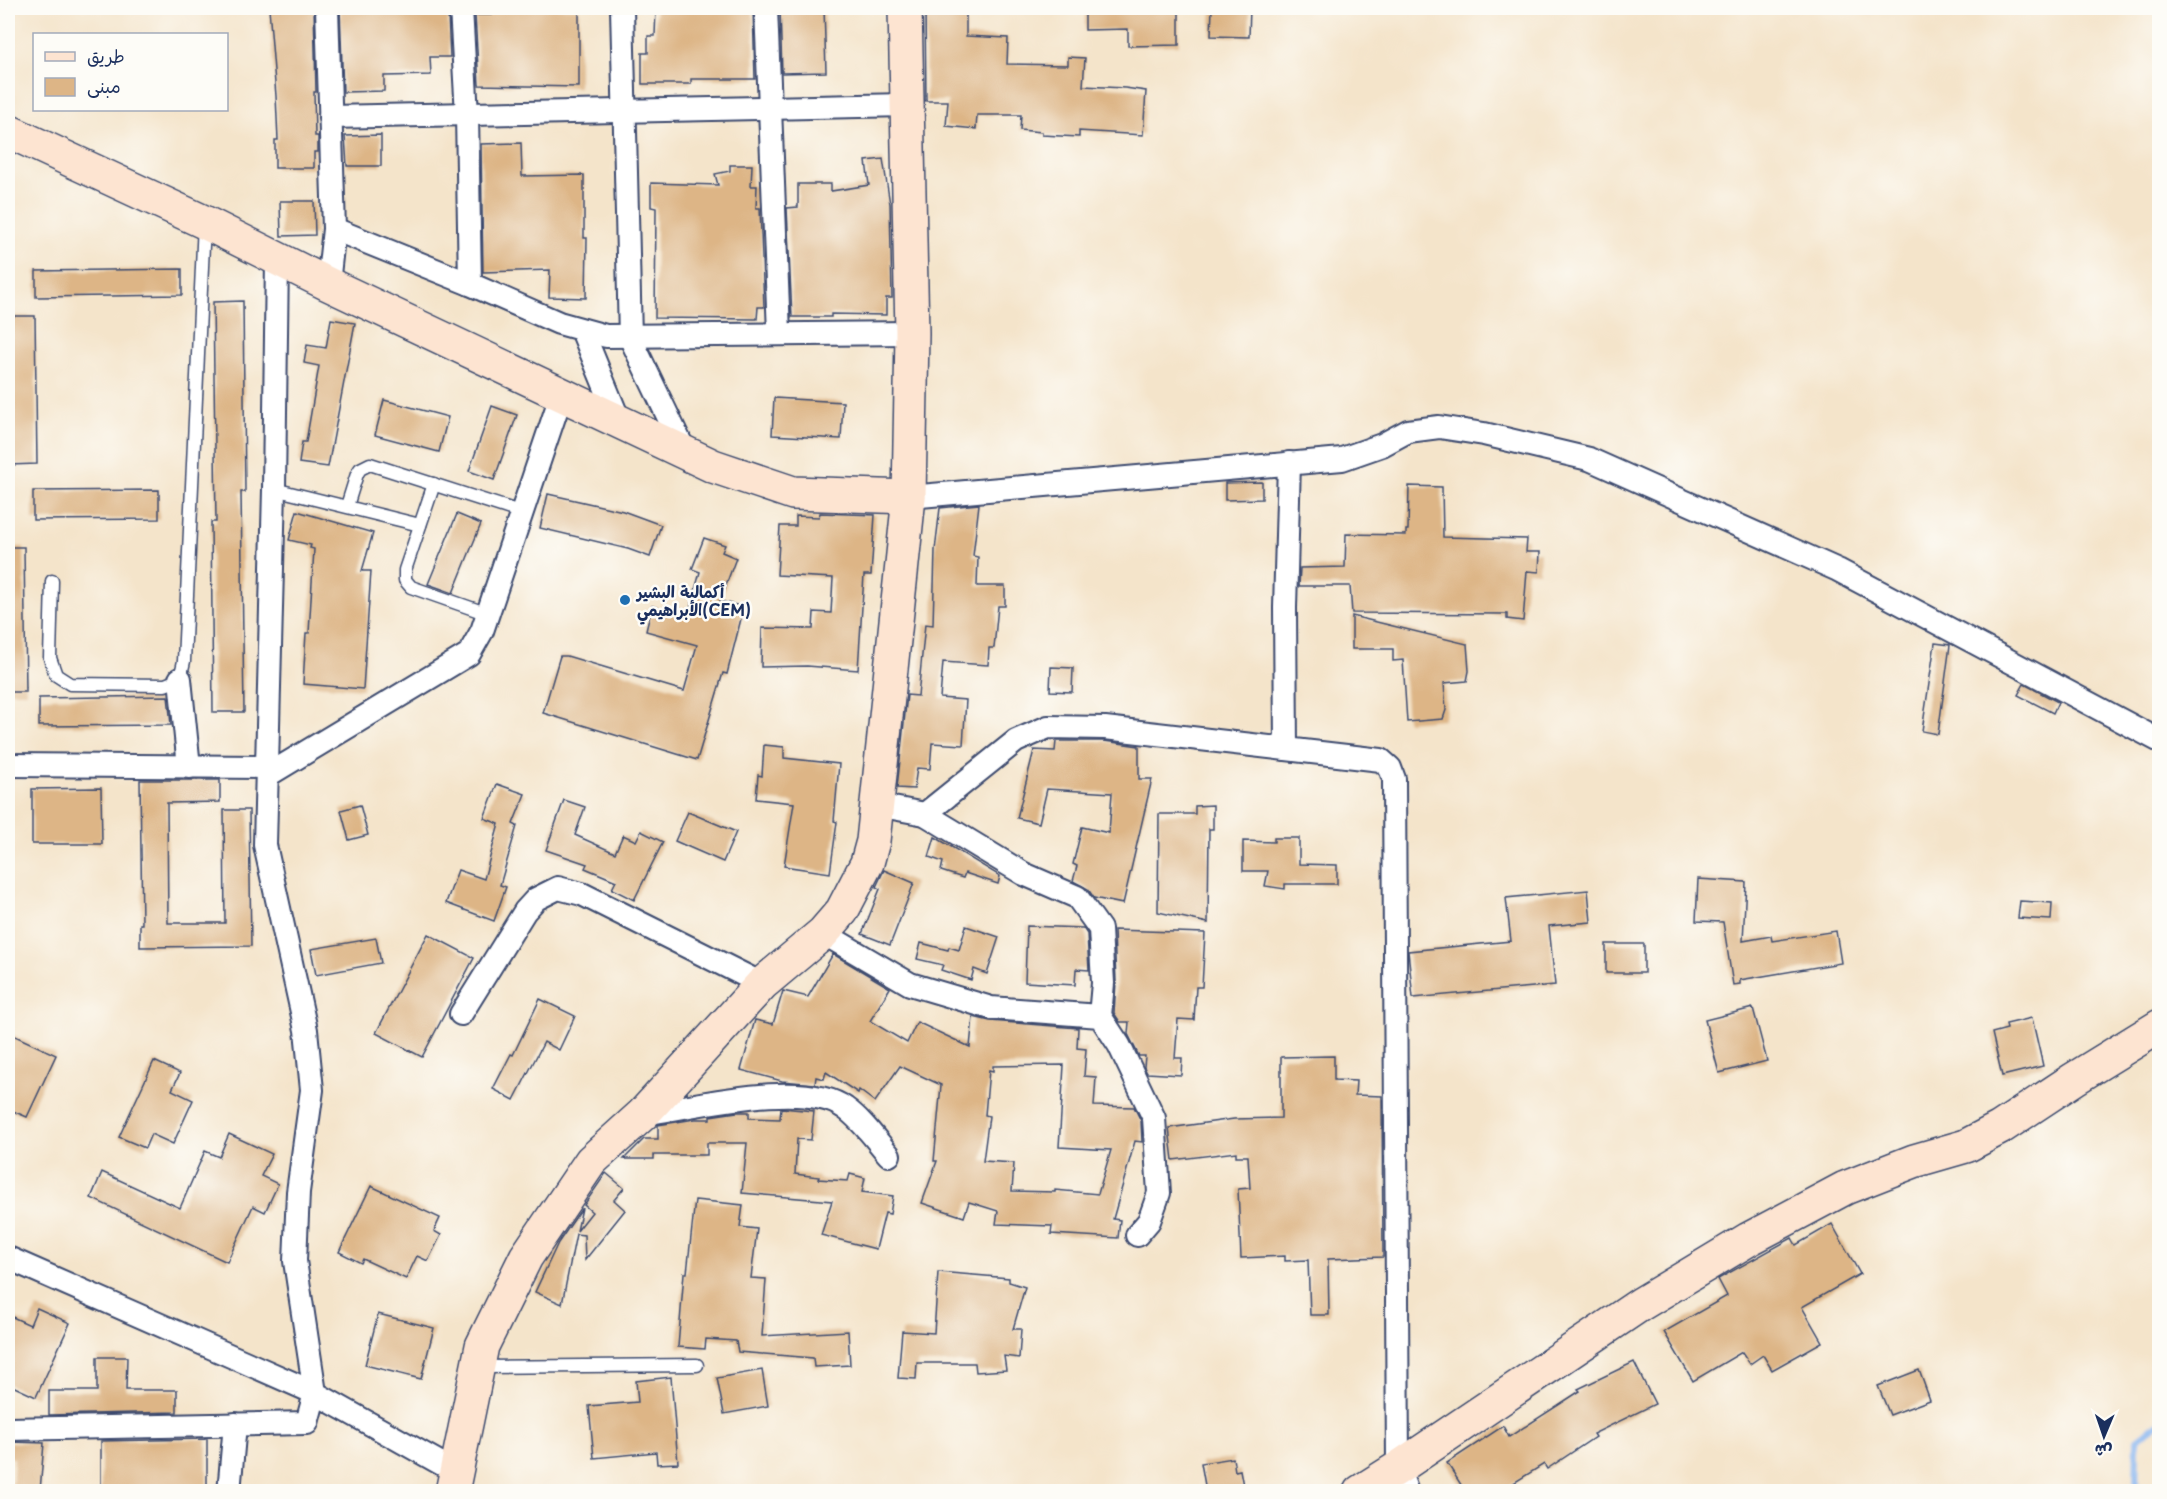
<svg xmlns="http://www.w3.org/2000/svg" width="2167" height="1499" viewBox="0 0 2167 1499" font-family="'Playpen Sans','Playpen Sans Arabic',sans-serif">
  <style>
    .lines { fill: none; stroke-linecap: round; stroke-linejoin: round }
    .stream { stroke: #85b4ef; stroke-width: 6 }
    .building { fill: #ddb586; fill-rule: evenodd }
    .lane-casing { stroke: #3c4a6e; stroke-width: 15 }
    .street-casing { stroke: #3c4a6e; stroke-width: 26 }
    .secondary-casing { stroke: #3c4a6e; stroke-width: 36 }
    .lane { stroke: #fff; stroke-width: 12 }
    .street { stroke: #fff; stroke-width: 22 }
    .secondary { stroke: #fde4d1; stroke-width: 33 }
    .poi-dot { fill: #1f6fb2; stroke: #fdfcf7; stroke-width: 2 }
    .labels { text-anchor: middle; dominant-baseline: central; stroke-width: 5; stroke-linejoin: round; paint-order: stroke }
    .poi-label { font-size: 16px; font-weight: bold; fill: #1b2f5e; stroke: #fdfcf7; text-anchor: start }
  </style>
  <rect width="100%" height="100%" fill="#fdfcf7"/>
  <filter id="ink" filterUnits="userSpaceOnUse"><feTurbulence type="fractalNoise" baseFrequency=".0167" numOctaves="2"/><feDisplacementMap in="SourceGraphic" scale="12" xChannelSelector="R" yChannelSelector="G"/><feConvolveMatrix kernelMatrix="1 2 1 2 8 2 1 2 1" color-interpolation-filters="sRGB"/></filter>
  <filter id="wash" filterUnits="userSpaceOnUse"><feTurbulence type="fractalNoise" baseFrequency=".008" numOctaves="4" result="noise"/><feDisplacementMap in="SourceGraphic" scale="24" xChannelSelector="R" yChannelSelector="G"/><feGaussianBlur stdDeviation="1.35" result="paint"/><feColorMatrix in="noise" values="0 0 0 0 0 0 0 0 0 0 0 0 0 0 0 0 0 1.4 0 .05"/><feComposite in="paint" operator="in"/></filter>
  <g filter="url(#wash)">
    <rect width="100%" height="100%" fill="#f4e4ca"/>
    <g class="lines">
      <!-- stream -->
      <polyline class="stream" points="2136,1492 2137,1439 2160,1422"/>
    </g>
    <g id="blocks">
      <!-- building -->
      <g class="building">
        <polygon points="269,8 314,8 316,92 314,92 315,136 318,136 318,152 314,152 314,168 275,168 275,140 278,140 276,96"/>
        <polygon points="340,8 442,8 442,15 448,15 450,57 430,57 431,75 384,76 384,91 343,92"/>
        <polygon points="491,8 579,8 579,87 479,85 475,15 491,15"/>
        <polygon points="656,8 690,8 690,9 753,8 755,79 691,79 691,84 642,84 642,53 648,53 648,36 655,36"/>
        <polygon points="780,8 824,8 826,72 782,73"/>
        <polygon points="925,8 966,8 966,36 1008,38 1007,64 1068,65 1068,57 1085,58 1083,86 1125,88 1146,91 1143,135 1079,131 1079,137 1042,135 1042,132 1020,130 1021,115 977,115 976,129 946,126 948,101 926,101"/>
        <polygon points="1085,8 1179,8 1179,45 1128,46 1128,29 1085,30"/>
        <polygon points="1212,8 1250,8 1249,37 1211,36"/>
        <polygon points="381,135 381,166 347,166 345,136"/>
        <polygon points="521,143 522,176 584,175 584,238 587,238 586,298 549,297 550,270 483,272 481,144"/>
        <polygon points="883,159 890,204 892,298 886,298 886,315 831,314 831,317 792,317 787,208 798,207 798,184 831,184 831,191 869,185 866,161"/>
        <polygon points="730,165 752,165 751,186 757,186 756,208 760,208 764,307 758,307 757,319 655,318 656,208 651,207 651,183 718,185 715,174 730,171"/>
        <polygon points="280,201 314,201 315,235 281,236"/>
        <polygon points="182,269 182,295 36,297 36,271"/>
        <polygon points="243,301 245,492 241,492 244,712 213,712 211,522 216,522 213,302"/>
        <polygon points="8,316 35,316 37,464 8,465"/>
        <polygon points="331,319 355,323 328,467 299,463 302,442 306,442 319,366 304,363 307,345 326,348"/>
        <polygon points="774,398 843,402 841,439 772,435"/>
        <polygon points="384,400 448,417 439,452 375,435"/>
        <polygon points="492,406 517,415 494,480 469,471"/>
        <polygon points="1262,482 1262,499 1225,500 1225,483"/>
        <polygon points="1409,486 1442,487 1443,537 1527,539 1526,552 1540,552 1539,572 1527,571 1523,621 1507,619 1507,614 1352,613 1350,586 1299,586 1300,568 1345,567 1346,534 1406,535 1406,530 1408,530"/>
        <polygon points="159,490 159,519 33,520 33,491"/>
        <polygon points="548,494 623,511 661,525 650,557 628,549 540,528"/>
        <polygon points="979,504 973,556 978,557 977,586 1005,586 1005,606 998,606 994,648 989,648 988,665 943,662 940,698 966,700 963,745 932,743 930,769 917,768 914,789 897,788 907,695 918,696 925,624 933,625 935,550 940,508"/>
        <polygon points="297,511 373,533 362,571 371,571 363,689 303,684 306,633 309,633 314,549 310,548 311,545 289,540"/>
        <polygon points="820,513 875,515 871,575 864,575 858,670 807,666 761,667 762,628 813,629 814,612 831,613 833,578 777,575 780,526 796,526 796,516 819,517"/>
        <polygon points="457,514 481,524 453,593 428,584"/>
        <polygon points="704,538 725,545 722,552 736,558 720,601 744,607 727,674 723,673 697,760 543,713 560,656 567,656 684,691 697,645 646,631 652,606 688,616 700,572 692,569"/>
        <polygon points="8,547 24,547 26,692 8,692"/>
        <polygon points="1352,616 1467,644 1469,671 1467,681 1444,683 1446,710 1443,719 1407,722 1403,660 1393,661 1393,649 1352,649"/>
        <polygon points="1935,643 1950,645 1938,734 1922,731"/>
        <polygon points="1051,667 1073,668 1072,692 1050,691"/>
        <polygon points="2024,684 2058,702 2053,713 2018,695"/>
        <polygon points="168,696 171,725 39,726 39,698"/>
        <polygon points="1056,741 1104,741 1139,746 1139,779 1152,779 1123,904 1094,898 1088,889 1073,881 1077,866 1073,864 1082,827 1109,833 1112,793 1047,789 1039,823 1017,818 1034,750 1055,751"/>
        <polygon points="764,745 784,747 784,758 839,764 834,821 837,822 830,873 784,866 794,803 756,799 758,775 762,776"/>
        <polygon points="140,780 220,780 220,802 167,803 168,923 225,923 224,810 249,810 251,946 140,947 140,924 142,924"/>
        <polygon points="497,784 525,794 513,824 517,826 500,885 506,887 494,921 446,903 458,870 484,879 499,824 484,818"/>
        <polygon points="101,788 102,844 32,844 32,789"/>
        <polygon points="564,800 585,807 575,835 615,853 623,835 636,841 641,831 663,842 634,900 612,889 616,881 585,868 587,864 546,850"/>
        <polygon points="360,805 368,835 349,840 341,810"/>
        <polygon points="1213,805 1213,829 1209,829 1208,923 1158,912 1159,814 1195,814 1195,806"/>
        <polygon points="688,812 736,832 723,862 675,841"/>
        <polygon points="935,837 1000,876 998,884 965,873 963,878 941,871 943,862 929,857"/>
        <polygon points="1274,838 1299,838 1299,864 1337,865 1337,884 1285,884 1285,889 1265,886 1268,871 1243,871 1243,841 1274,842"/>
        <polygon points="884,870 914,883 890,945 862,934 880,889 876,887"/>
        <polygon points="1698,879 1746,882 1743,941 1771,936 1772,941 1836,931 1841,963 1740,980 1740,984 1733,985 1723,922 1696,921"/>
        <polygon points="1588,890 1591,922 1549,926 1555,985 1413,998 1408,951 1511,941 1506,898"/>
        <polygon points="2020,901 2052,903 2051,920 2018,918"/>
        <polygon points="966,926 999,937 987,974 974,969 971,980 941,970 943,965 917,959 921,943 948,950 949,947 959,950"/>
        <polygon points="1027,926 1083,928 1087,934 1089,970 1076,969 1075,985 1025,982"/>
        <polygon points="1114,930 1205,933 1202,987 1196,987 1194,1020 1178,1019 1175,1058 1182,1058 1181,1075 1147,1073 1144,1067 1145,1056 1139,1056 1128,1034 1129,1022 1120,1022 1114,1013 1116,982"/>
        <polygon points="428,934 474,958 422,1057 376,1033"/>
        <polygon points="376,938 381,963 316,975 311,949"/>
        <rect x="1606" y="944" width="38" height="29"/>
        <path d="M833,954l57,34 -20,33 37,22 10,-21 53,25 3,-30 17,4 88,7 -1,20 9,1 -2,27 12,1 -2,29 40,1 7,14 1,21 -7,-1 -22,78 7,1 -2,18 -67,-4 1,-8 -56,-2 2,-13 -29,-9 -5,15 -42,-14 15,-42h-3l7,-76 -41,-19 -25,36 -16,-12 -1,3 -32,-21 -2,7 -8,-2 -1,7 -33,-3 -41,-11 14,-50 18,4 10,-33 25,6zM1064,1065l-5,82 52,3 -13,44 -43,-4v2l-43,-1 2,-28 -31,-2 6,-45 -4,-1 4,-45 4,1v-5z"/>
        <polygon points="540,999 575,1016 559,1050 544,1042 514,1100 493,1089 511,1054 513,1055"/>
        <polygon points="1753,1008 1767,1061 1719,1073 1705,1020"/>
        <polygon points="2032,1018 2043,1066 2002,1076 1992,1033 2007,1029 2006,1024"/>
        <polygon points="13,1035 56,1055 27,1117 8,1109 8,1048"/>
        <polygon points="1334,1056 1334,1080 1356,1081 1355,1095 1382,1096 1383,1257 1328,1259 1329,1315 1310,1315 1308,1260 1285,1261 1285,1256 1241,1258 1238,1189 1250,1188 1248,1156 1236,1156 1236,1152 1173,1160 1169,1128 1234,1119 1281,1118 1281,1057"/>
        <polygon points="154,1061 180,1073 172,1090 193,1100 173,1144 151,1134 145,1148 119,1137"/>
        <polygon points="781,1108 814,1111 811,1140 797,1139 795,1174 819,1177 818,1179 848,1181 850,1174 865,1178 862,1192 893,1196 890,1214 885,1213 876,1249 821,1235 832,1201 742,1193 747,1143 707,1143 707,1155 654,1155 654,1159 624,1159 644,1139 658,1139 658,1125 695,1119 710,1119 710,1116 737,1112 749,1112 749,1118 780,1119"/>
        <polygon points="229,1134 272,1154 261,1176 278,1184 265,1212 253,1206 227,1262 91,1198 102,1172 180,1208 205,1151 219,1157"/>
        <polygon points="606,1173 624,1188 614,1200 625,1210 585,1260 584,1235 576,1234 562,1304 535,1292 558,1243 582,1208 577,1231 592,1212 584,1205"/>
        <polygon points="371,1186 440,1218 434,1231 441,1235 428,1261 417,1256 406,1279 363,1259 361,1263 339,1252"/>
        <polygon points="695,1200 743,1205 740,1227 757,1229 751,1278 766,1279 762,1336 848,1331 850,1365 814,1367 813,1358 738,1352 736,1341 706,1339 705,1349 678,1347 684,1273 687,1273"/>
        <polygon points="1832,1224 1860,1274 1802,1307 1822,1342 1772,1370 1763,1355 1750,1364 1742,1352 1693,1381 1664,1332 1727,1296 1718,1279 1792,1238 1796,1245"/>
        <polygon points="938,1272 1009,1278 1009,1282 1025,1287 1013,1329 1021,1329 1019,1358 1004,1356 1006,1370 976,1372 975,1363 917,1363 916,1379 898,1378 902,1331 934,1333"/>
        <polygon points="37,1308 70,1323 36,1397 8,1384 8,1315 30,1325"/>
        <polygon points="378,1314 434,1328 421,1379 365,1365"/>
        <polygon points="97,1357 127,1357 126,1390 177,1390 177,1412 49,1415 49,1391 97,1391"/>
        <polygon points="1634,1362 1655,1404 1593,1434 1595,1437 1547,1469 1544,1464 1501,1491 1465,1491 1447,1463 1503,1426 1509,1437 1580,1391 1578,1389"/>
        <polygon points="762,1370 768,1406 724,1414 717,1378"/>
        <polygon points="1919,1370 1930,1400 1890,1415 1878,1386"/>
        <polygon points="671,1377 678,1463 657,1464 656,1452 594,1458 589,1406 638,1402 636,1381"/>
        <polygon points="207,1439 207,1491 101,1491 101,1441"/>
        <polygon points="10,1442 44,1443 40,1491 12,1491 14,1458 9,1458"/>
        <polygon points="1233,1458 1235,1471 1240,1470 1244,1491 1206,1491 1201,1463"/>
      </g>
    </g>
  </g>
  <g filter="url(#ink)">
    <use href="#blocks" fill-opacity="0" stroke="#3c4a6e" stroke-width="1.5"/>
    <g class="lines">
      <!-- lane casing -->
      <g class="lane-casing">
        <g id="lane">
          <polyline points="434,484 405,570 405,580 411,587 488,614"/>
          <polyline points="274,489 420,525"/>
          <polyline points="347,506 357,474 360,469 370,464 523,513"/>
          <polyline points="52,581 50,658 56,675 70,684 165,685 180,679 184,661 204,223"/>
          <polyline points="479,1367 697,1365"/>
        </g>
      </g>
      <!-- street casing -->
      <g class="street-casing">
        <g id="street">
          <polyline points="327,8 334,229 328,284"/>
          <polyline points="461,8 467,115 470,284"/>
          <polyline points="622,8 630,337 686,454"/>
          <polyline points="766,8 779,333"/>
          <polyline points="330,117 906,105"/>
          <polyline points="334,229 470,284 559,323 606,336 912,333"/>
          <polyline points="277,258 274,489 265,845 306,1030 312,1090 298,1192 295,1261 315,1393 456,1472"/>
          <polyline points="582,330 620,423"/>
          <polyline points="1289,463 1285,608 1286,749 1381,760 1390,768 1394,779 1398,1468 1407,1492"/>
          <polyline points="909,497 1342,459 1382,445 1408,431 1439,427 1484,434 1589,459 1838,570 2160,741"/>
          <polyline points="180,679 189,767"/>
          <polyline points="8,765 268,767"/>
          <polyline points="268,775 469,654 482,631 561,396"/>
          <polyline points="877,805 925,814 1024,874 1077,897 1100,929 1103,983 1100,1016"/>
          <polyline points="925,814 1016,741 1048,727 1105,728 1286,749"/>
          <polyline points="823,933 910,984 991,1008 1100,1016 1119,1045 1154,1118 1159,1193 1149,1221 1137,1235"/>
          <polyline points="461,1014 525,911 536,899 558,888 582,894 762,984"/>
          <path d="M643,1114c49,-7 162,-36 202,-6 17,12 30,31 44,47"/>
          <polyline points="8,1258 315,1393 307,1423 8,1429"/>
          <polyline points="229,1492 235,1424"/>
        </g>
      </g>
      <!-- secondary casing -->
      <g class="secondary-casing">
        <g id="secondary">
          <polyline points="8,131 204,222 328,284 713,466 793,493 909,497"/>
          <polyline points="452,1492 482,1346 526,1257 591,1161 643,1114 762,984 823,933 842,911 867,863 873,841 909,497 912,333 905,8"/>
          <polyline points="1360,1492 1398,1468 1641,1304 1749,1239 1845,1188 1914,1161 1966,1146 2000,1128 2074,1079 2160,1026"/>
        </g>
      </g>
      <!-- lane -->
      <use href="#lane" class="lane"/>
      <!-- street -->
      <use href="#street" class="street"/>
      <!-- secondary -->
      <use href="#secondary" class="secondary"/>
    </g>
  </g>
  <!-- markers -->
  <circle class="poi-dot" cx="625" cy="600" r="6"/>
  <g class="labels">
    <!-- poi labels -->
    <g class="poi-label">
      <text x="637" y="591">أكمالية البشير<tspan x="637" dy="18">الأبراهيمي(CEM)</tspan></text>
    </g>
  </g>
  <!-- margin -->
  <rect width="2167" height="1499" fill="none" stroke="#fdfcf7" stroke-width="30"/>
  <!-- legend -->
  <rect x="33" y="33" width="195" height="78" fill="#fdfcf7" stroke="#a3aaba" stroke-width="1.5"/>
  <rect x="45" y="52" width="30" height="9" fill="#fde4d1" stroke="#a3aaba" stroke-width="1.5"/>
  <text x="87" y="63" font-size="18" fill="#1b2f5e">طريق</text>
  <rect x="45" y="78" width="30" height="18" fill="#ddb586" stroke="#a3aaba" stroke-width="1.5"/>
  <text x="87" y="93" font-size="18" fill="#1b2f5e">مبنى</text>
  <!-- north arrow -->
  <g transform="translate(2104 1436) rotate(182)" stroke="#fdfcf7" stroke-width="4.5" paint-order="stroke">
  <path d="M0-4.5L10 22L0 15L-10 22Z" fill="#1b2f5e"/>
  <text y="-9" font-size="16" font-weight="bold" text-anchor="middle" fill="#1b2f5e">ش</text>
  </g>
</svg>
